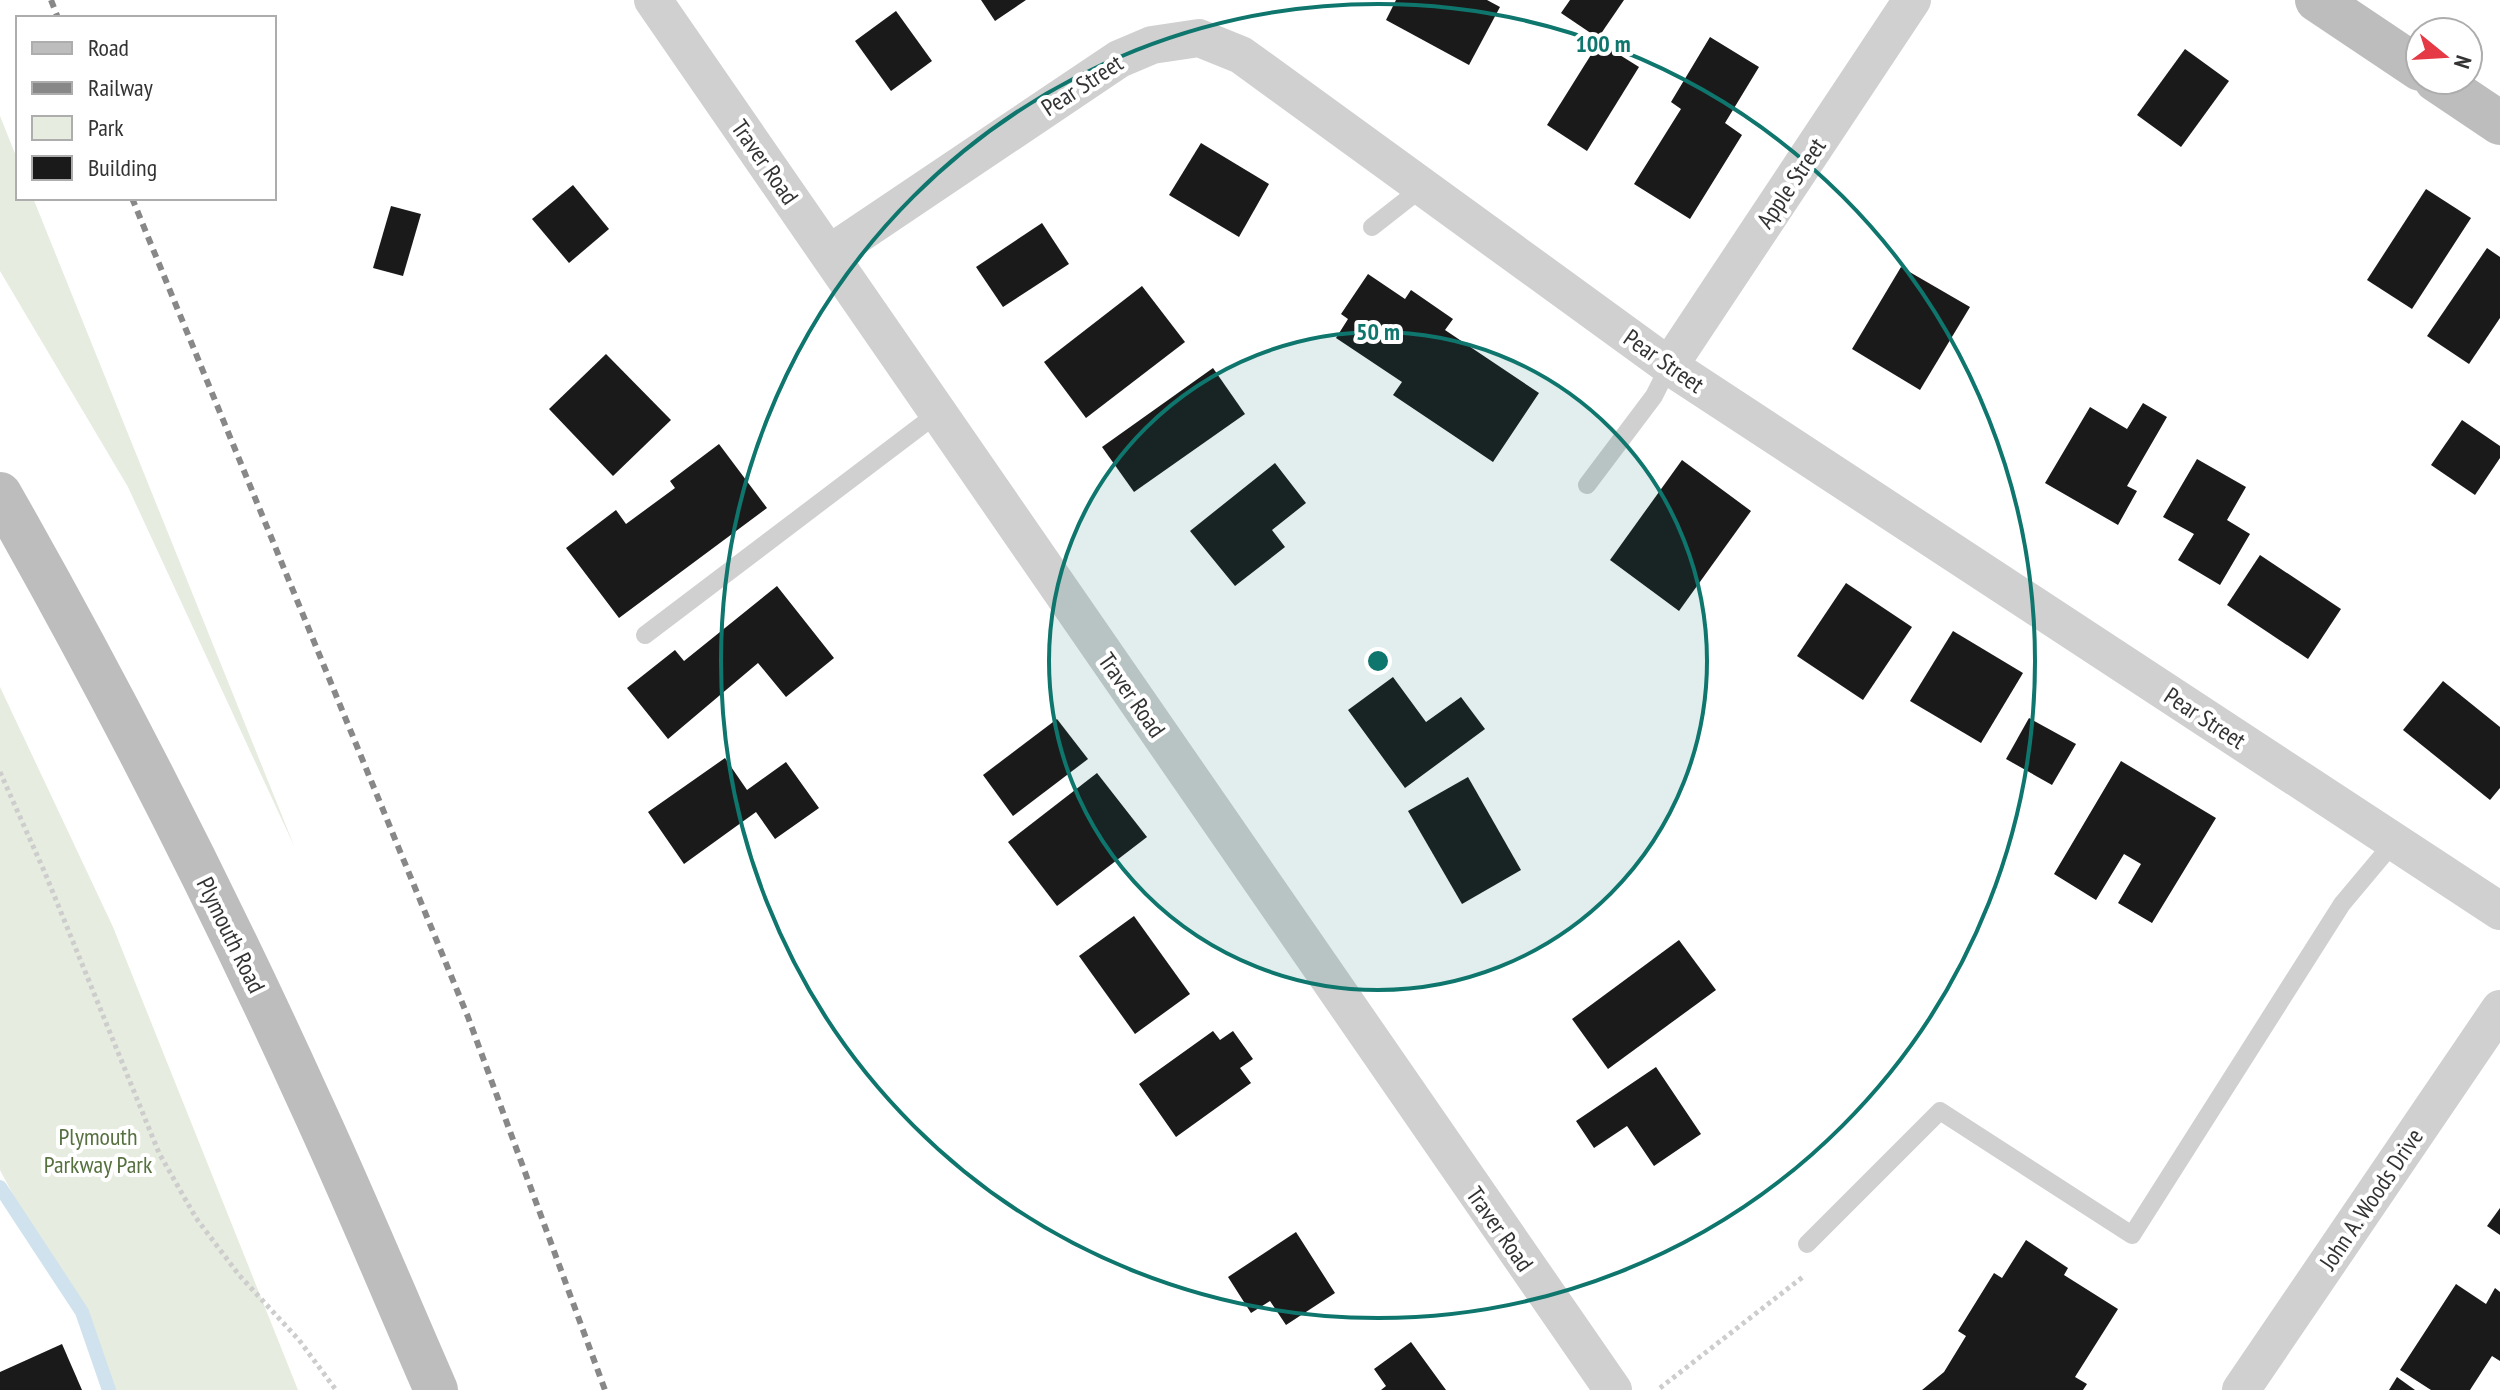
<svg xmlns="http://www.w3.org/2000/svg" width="2500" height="1390" viewBox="0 0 2500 1390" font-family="'PT Sans Narrow',sans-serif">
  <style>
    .green { fill: #e6ecdf }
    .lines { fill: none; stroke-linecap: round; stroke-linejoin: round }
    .stream { stroke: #cfe2ee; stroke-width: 14 }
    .building { fill: #1a1a1a }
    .path { stroke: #cdcdcd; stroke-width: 5; stroke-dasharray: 4 4; stroke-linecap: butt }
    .service { stroke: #d0d0d0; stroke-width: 18 }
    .minor { stroke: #d0d0d0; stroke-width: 38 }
    .secondary { stroke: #bdbdbd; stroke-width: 44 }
    .rail { stroke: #888; stroke-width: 6; stroke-dasharray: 8 6; stroke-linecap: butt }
    .ring { fill: none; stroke: #0f766e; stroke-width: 4 }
    .labels { text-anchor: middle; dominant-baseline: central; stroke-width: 8; stroke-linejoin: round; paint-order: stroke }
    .street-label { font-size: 24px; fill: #333; stroke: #fff }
    .park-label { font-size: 24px; fill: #56703f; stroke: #fff }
    .centre { fill: #0f766e; stroke: #fff; stroke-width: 4 }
    .ring-label { font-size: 24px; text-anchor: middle; font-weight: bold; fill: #0f766e; stroke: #fff; stroke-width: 8; stroke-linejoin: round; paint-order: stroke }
  </style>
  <rect width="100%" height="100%" fill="#fff"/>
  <!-- green -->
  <g class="green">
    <polygon points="0,116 18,161 18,198 33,198 295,848 128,487 0,271"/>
    <polygon points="0,687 113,927 298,1390 116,1390 0,1170"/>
  </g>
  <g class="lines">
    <!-- stream -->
    <polyline class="stream" points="0,1187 82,1312 109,1390"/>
  </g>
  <!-- building -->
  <g class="building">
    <polygon points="981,0 1026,0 995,21"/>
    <polygon points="1396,0 1487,0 1500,7 1469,65 1386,20"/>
    <polygon points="1570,0 1624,0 1598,38 1561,13"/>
    <polygon points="896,11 932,61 891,91 855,41"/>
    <polygon points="1710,37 1759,67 1725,123 1742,135 1690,219 1634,184 1681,109 1671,102"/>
    <polygon points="1599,42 1639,67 1587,151 1547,125"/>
    <polygon points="2185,49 2229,81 2181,147 2137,115"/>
    <polygon points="1201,143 1269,184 1239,237 1169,195"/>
    <polygon points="573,185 609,229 569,263 532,219"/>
    <polygon points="2426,189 2471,218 2412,309 2367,280"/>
    <polygon points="391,206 421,214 403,276 373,268"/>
    <polygon points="1042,223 1069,264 1003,307 976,267"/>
    <polygon points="2487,248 2500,257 2500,318 2469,364 2427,336"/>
    <polygon points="1901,267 1970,307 1920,390 1852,349"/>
    <polygon points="1368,274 1405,299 1411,290 1453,319 1445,330 1539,393 1493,462 1393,395 1402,382 1336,338 1348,319 1341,314"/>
    <polygon points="1142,286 1185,342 1086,418 1044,362"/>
    <polygon points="606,354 671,420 613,476 549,409"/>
    <polygon points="1213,368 1245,414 1134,492 1102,447"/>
    <polygon points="2143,403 2167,417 2127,486 2137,491 2118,525 2045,483 2090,407 2127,429"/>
    <polygon points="2462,420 2500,446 2500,458 2475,495 2431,465"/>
    <polygon points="719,444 767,508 619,618 566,548 616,510 626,524 675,488 670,481"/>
    <polygon points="2197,459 2246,487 2227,520 2250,534 2220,585 2178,560 2194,534 2163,517"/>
    <polygon points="1682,460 1751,511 1679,611 1610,560"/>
    <polygon points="1275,463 1306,503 1272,530 1285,547 1235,586 1190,531"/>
    <polygon points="2260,555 2341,609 2308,659 2227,605"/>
    <polygon points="1846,583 1912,627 1863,700 1797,656"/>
    <polygon points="777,586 834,658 786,697 758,663 668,739 627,688 675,650 684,661"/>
    <polygon points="1953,631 2023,673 1981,743 1910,701"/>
    <polygon points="1393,677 1426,722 1461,697 1485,729 1405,788 1348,710"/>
    <polygon points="2443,681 2500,727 2500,788 2490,800 2403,730"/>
    <polygon points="2029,718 2076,744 2052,785 2006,759"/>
    <polygon points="1057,719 1088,759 1013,816 983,775"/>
    <polygon points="725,758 747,790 786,762 819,808 775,839 756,812 684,864 648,812"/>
    <polygon points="2121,761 2216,818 2152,923 2118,903 2141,864 2124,854 2096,900 2054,874"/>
    <polygon points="1097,773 1147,837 1057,906 1008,842"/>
    <polygon points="1468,777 1521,870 1462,904 1408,811"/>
    <polygon points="1134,916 1190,994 1135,1034 1079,956"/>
    <polygon points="1679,940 1716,990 1608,1069 1572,1019"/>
    <polygon points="1213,1031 1220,1040 1233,1031 1253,1059 1240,1068 1251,1083 1176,1137 1139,1084"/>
    <polygon points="1656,1067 1701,1134 1654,1166 1627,1126 1594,1148 1576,1121"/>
    <polygon points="2500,1208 2500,1235 2487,1226"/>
    <polygon points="1296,1232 1335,1293 1286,1325 1270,1301 1251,1313 1228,1277"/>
    <polygon points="2026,1240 2068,1268 2064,1275 2118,1309 2075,1377 2087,1384 2083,1390 1922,1390 1944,1372 1966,1336 1958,1331 1994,1273 2002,1278"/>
    <polygon points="2456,1284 2486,1304 2495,1288 2500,1292 2500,1361 2492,1356 2470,1390 2431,1390 2400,1370"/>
    <polygon points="1411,1342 1446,1390 1381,1390 1386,1386 1374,1369"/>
    <polygon points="62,1344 82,1390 0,1390 0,1372"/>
    <polygon points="2397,1377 2415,1390 2389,1390"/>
  </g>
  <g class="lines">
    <!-- path -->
    <g class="path">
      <polyline points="0,772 45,873 159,1153 196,1218 239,1275 299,1340 336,1390"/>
      <polyline points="1660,1388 1804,1276"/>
    </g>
    <!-- service -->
    <g class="service">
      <polyline points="1372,227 1423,187"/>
      <polyline points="1587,485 1654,396 1669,366"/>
      <polyline points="645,635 938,413"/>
      <polyline points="1807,1244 1940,1111 2132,1235 2342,904 2394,842"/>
    </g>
    <!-- minor -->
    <g class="minor">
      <polyline points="653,0 1613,1390"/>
      <polyline points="829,254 1119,59 1152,45 1199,38 1241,55 1669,366 2500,911"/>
      <polyline points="1669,366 1912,0"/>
      <polyline points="2241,1390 2500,1009"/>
    </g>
    <!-- secondary -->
    <g class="secondary">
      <polyline points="2317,0 2420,69"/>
      <polyline points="2436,80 2500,123"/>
      <path d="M0,494c112,197 216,401 310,608 44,95 84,192 126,288"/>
    </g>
    <!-- rail -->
    <g class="rail">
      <polyline points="51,0 58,18"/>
      <polyline points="132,198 468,1017 605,1390"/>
    </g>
  </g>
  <!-- distance rings -->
  <circle cx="1378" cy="661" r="329" fill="#0f766e" fill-opacity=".12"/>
  <g class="ring">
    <circle cx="1378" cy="661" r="329"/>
    <circle cx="1378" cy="661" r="657"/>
  </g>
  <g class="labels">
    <!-- street labels -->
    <g class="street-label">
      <text transform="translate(1082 85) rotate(-33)">Pear Street</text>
      <text transform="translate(765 162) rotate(55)">Traver Road</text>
      <text transform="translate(1791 183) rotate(-56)">Apple Street</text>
      <text transform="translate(1664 361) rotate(35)">Pear Street</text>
      <text transform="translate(1132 695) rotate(55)">Traver Road</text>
      <text transform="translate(2205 718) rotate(33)">Pear Street</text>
      <text transform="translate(231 935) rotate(64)">Plymouth Road</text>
      <text transform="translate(2371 1199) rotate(-56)">John A. Woods Drive</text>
      <text transform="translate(1500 1229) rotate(55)">Traver Road</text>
    </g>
    <!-- park labels -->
    <g class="park-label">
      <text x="98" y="1136">Plymouth<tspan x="98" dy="28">Parkway Park</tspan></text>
    </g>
  </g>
  <circle cx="1378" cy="661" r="12" class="centre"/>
  <g class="ring-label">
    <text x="1603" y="52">100 m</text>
    <text x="1378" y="340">50 m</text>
  </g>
  <!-- legend -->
  <rect x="16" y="16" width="260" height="184" fill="#ffffff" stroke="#adadad" stroke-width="2"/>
  <rect x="32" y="42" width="40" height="12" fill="#bdbdbd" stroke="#adadad" stroke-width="2"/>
  <text x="88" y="56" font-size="24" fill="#333333">Road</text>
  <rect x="32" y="82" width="40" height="12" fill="#888888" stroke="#adadad" stroke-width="2"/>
  <text x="88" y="96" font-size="24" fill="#333333">Railway</text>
  <rect x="32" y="116" width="40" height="24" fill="#e6ecdf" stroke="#adadad" stroke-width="2"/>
  <text x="88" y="136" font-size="24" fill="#333333">Park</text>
  <rect x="32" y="156" width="40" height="24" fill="#1a1a1a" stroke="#adadad" stroke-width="2"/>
  <text x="88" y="176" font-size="24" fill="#333333">Building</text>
  <!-- north arrow -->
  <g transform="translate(2444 56) rotate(108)"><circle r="38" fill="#ffffff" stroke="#adadad" stroke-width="2"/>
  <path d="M0-6L14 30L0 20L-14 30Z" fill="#e63946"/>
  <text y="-12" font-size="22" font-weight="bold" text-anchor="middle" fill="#333333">N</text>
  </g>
</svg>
